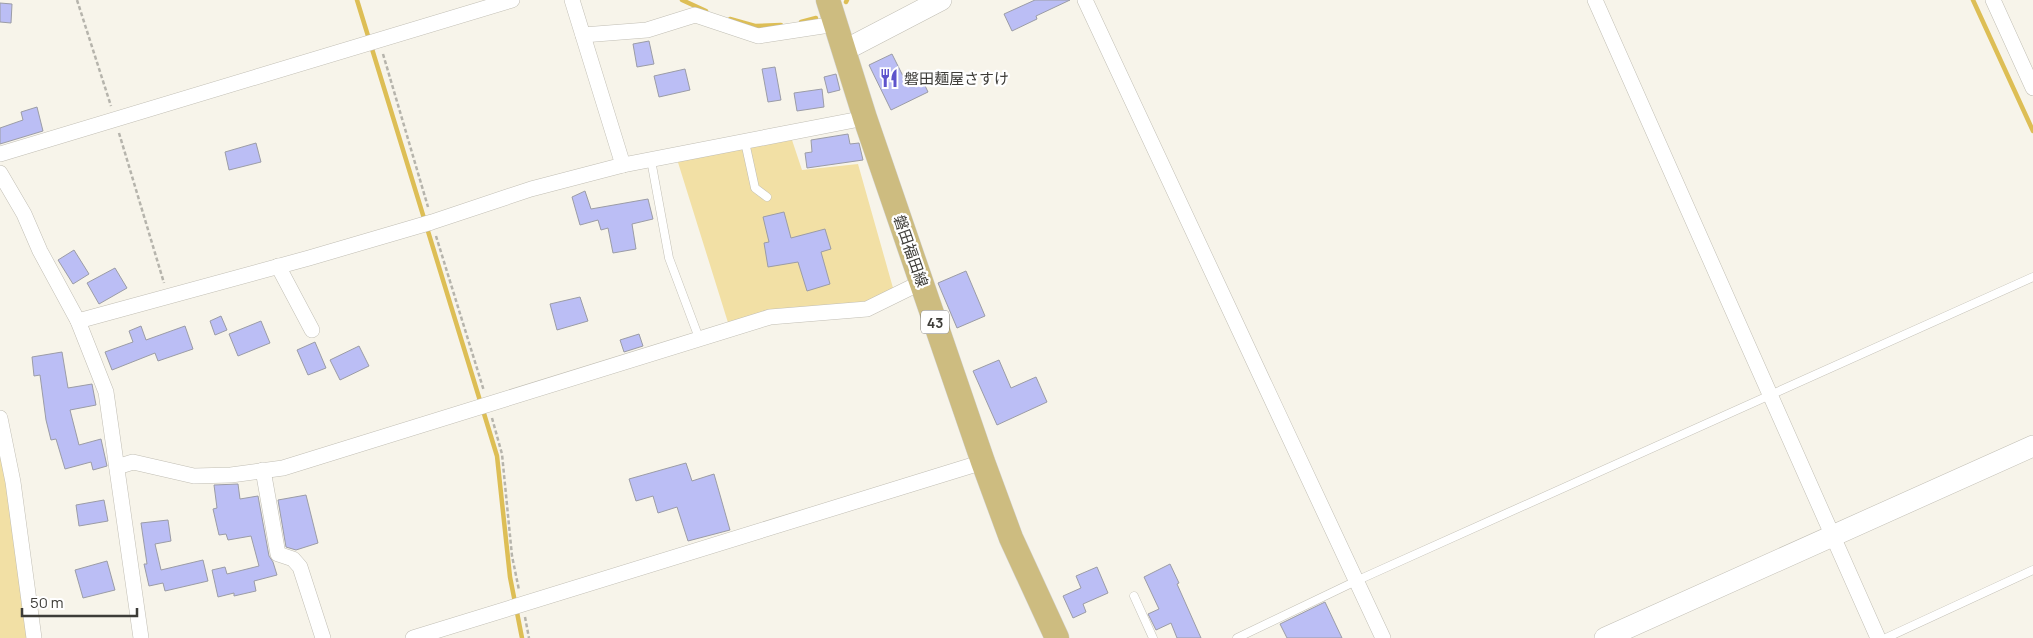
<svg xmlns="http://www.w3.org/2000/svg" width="2033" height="638" viewBox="0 0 2033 638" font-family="Manrope,'Noto Sans JP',sans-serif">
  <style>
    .green { fill: #f2e0a5 }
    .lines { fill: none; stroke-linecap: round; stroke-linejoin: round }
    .stream { stroke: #ddbe55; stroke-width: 4.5 }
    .building { fill: #bbbef5; stroke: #9b9ca6 }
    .lane-casing { stroke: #c1beb4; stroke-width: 9 }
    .street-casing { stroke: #c1beb4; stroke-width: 16 }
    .secondary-casing { stroke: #c1beb4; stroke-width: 22 }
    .primary-casing { stroke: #d4d4d3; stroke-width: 25 }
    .path { stroke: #b6b4ac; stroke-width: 2.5; stroke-dasharray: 4 2.5; stroke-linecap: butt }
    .lane { stroke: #fff; stroke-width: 8 }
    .street { stroke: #fff; stroke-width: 15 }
    .secondary { stroke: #fff; stroke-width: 21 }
    .primary { stroke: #cdbc80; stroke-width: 24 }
    .labels { text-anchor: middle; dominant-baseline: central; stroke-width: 4.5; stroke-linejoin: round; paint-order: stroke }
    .shield { fill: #fff; stroke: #777674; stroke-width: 1 }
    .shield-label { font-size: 14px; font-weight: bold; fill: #3d3c38 }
    .poi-label { font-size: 15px; fill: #3d3c38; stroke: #fff; text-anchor: start }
    .street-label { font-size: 15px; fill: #3d3c38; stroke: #fff }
  </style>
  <rect width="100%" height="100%" fill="#f7f4ea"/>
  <!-- green -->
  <g class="green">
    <polygon points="792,140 802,170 858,164 895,295 854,310 730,329 676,156"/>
    <polygon points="0,431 36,638 0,638"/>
  </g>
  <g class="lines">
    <!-- stream -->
    <g class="stream">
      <polyline points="357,0 497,456 510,577 522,638"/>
      <polyline points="682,0 706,11"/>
      <polyline points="1973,0 2033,131"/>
      <polyline points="846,2 847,0"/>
      <polyline points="730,19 755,26 781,25"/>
      <polyline points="801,22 816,18"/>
    </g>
  </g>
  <!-- building -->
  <g class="building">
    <polygon points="1035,0 1070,0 1036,16 1037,19 1012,31 1004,14"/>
    <polygon points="0,3 12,4 11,23 0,22"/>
    <polygon points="649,41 654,64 637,67 633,44"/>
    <polygon points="892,54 906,82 920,75 928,92 891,110 869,65"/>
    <polygon points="775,67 781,100 768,102 762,69"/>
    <polygon points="685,69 690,90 659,97 654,76"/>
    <polygon points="836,74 840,90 828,93 824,77"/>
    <polygon points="822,89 824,107 797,111 794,93"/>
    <polygon points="37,107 43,131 0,144 0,128 23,120 21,112"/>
    <polygon points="848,134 850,144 859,143 863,160 807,168 805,153 812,152 811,140"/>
    <polygon points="256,143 261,162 229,170 225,152"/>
    <polygon points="585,191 591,209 648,199 653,219 632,224 636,249 613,253 608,228 601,230 598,220 580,225 572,197"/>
    <polygon points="784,212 791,238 825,229 831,249 821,252 830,284 807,291 798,262 768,267 764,243 769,242 763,217"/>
    <polygon points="74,250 89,274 73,284 58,260"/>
    <polygon points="115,268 127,288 99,304 87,283"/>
    <polygon points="966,271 985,316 957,328 938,283"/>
    <polygon points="580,297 588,321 557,330 550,304"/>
    <polygon points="221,316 227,330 215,335 210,321"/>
    <polygon points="261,321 270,343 238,356 229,334"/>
    <polygon points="141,326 146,340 185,326 193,349 158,361 155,353 112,370 105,352 133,342 129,331"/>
    <polygon points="639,334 643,346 624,352 620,340"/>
    <polygon points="315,342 326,368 308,375 297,350"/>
    <polygon points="359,346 369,366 340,380 330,360"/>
    <polygon points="62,352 68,388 92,384 96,405 70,410 79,445 101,439 107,466 93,470 91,462 65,469 56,439 51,440 46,420 40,375 34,376 32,357"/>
    <polygon points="999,360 1011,388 1036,377 1047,402 997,425 973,371"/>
    <polygon points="686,463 692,481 714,474 730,530 688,541 677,507 658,513 653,496 636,501 629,479"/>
    <polygon points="238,484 240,499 258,496 269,556 273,562 277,575 254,581 256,591 234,596 234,593 218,597 212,570 225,567 227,574 259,566 251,536 228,540 226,534 219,535 213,509 217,508 214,485"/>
    <polygon points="306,495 318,543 296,550 286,547 278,500"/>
    <polygon points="104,500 108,521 79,526 76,505"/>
    <polygon points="168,520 171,541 155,544 161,570 203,560 208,581 165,591 163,583 149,586 144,564 147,564 141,523"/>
    <polygon points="107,561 115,590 83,598 75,570"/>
    <polygon points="1170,564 1179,583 1177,584 1201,638 1177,638 1171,623 1156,630 1148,614 1159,609 1144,577"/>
    <polygon points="1097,567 1108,593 1083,604 1086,612 1073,618 1063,596 1081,588 1076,576"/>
    <polygon points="1325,602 1342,638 1287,638 1280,624"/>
  </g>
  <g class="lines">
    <!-- lane casing -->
    <g class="lane-casing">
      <g id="lane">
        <polyline points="745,142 755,188 767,197"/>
        <polyline points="651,160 669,258 699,338"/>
        <polyline points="1134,596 1153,638"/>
        <polyline points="1237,638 1356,581 2033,277"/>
        <polyline points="1886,638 2033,570"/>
      </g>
    </g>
    <!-- street casing -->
    <g class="street-casing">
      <g id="street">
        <polyline points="572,0 623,165"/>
        <polyline points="1085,0 1383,638"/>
        <polyline points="1595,0 1878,638"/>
        <polyline points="1993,0 2033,88"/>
        <polyline points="583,35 647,30 695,15 758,36 836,24"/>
        <polyline points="0,154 512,0"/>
        <polyline points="0,173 24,214 40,251 78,321 106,392 141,638"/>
        <polyline points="278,266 312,330"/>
        <polyline points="78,321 309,258 432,222 531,189 623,165 865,118"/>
        <polyline points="0,418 13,482 34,638"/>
        <polyline points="117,467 133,462 194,476 231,475 283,468 770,317 867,309 922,282"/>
        <polyline points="263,470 278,554 293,559 300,567 323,638"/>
        <polyline points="413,638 983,462"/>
      </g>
    </g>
    <!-- secondary casing -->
    <g class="secondary-casing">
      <g id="secondary">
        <polyline points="845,50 941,0"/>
        <polyline points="1605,638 2033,446"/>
      </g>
    </g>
    <!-- primary casing -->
    <g class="primary-casing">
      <polyline id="primary" points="828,0 865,118 983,462 1011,538 1057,638"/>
    </g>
    <!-- path -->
    <g class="path">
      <polyline points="77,0 111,106"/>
      <polyline points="383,54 428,207"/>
      <polyline points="119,133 164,283"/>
      <polyline points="436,236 484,391"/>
      <polyline points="492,418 502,454 512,556 519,590"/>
      <polyline points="525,617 529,638"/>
    </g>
    <!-- lane -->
    <use href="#lane" class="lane"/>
    <!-- street -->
    <use href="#street" class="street"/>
    <!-- secondary -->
    <use href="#secondary" class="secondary"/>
    <!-- primary -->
    <use href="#primary" class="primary"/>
  </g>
  <!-- icons -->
  <defs>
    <g id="restaurant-bare" transform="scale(1.5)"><path d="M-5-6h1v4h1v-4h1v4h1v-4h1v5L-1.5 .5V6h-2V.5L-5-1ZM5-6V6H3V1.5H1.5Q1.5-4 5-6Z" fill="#5d53cb" stroke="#fff" stroke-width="2.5" paint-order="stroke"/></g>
  </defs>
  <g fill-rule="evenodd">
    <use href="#restaurant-bare" x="889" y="78"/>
  </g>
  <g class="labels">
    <!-- shield labels -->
    <rect class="shield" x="921" y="310.5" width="28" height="23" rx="4"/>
    <g class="shield-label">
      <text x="935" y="322">43</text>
    </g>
    <!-- poi labels -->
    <g class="poi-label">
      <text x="904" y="78">磐田麺屋さすけ</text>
    </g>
    <!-- street labels -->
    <g class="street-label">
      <text transform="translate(911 251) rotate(71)">磐田福田線</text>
    </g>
  </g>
  <!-- scale -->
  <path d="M22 608v8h115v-8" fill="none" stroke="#3d3c38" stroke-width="2.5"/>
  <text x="30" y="608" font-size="15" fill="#3d3c38" stroke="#ffffff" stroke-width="4" paint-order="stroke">50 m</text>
</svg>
